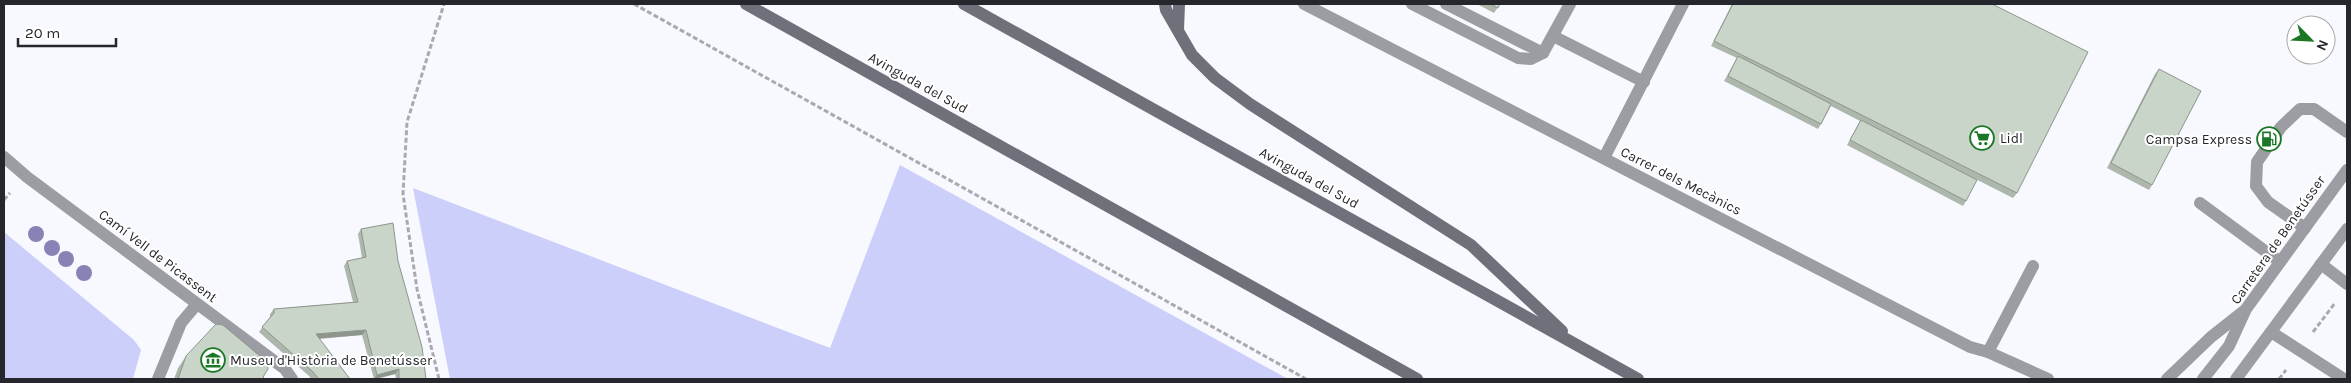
<svg xmlns="http://www.w3.org/2000/svg" width="2351" height="383" viewBox="0 0 2351 383" font-family="Karla,sans-serif">
  <style>
    .green { fill: #cccff9 }
    .lines { fill: none; stroke-linecap: round; stroke-linejoin: round }
    .path { stroke: #a9a9b0; stroke-width: 3; stroke-dasharray: 5 2.5; stroke-linecap: butt }
    .service { stroke: #9c9ca3; stroke-width: 12 }
    .minor { stroke: #9c9ca3; stroke-width: 12 }
    .tertiary { stroke: #9c9ca3; stroke-width: 12 }
    .secondary { stroke: #70707a; stroke-width: 12 }
    .tree { fill: #8982b5 }
    .wall { fill: #adb7ac }
    .shaded-wall { fill: #8d958c }
    .building { fill: #c9d5c8; stroke: #8d958c }
    .labels { text-anchor: middle; dominant-baseline: central; stroke-width: 4; stroke-linejoin: round; paint-order: stroke }
    .street-label { font-size: 14px; fill: #26272d; stroke: #fff }
    .poi-label { font-size: 14px; fill: #26272d; stroke: #fff; text-anchor: start }
  </style>
  <rect width="100%" height="100%" fill="#f8f8ff"/>
  <!-- green -->
  <g class="green">
    <polygon points="900,165 1288,379 450,379 413,188 830,348"/>
    <polygon points="4,232 134,340 141,350 133,379 4,379"/>
  </g>
  <g class="lines">
    <!-- path -->
    <g class="path">
      <polyline points="634,4 1306,379"/>
      <polyline points="4,200 10,193"/>
      <polyline points="2313,332 2335,303"/>
      <polyline points="439,379 417,289 403,194 407,122 444,4"/>
      <polyline points="2279,379 2286,370"/>
    </g>
    <!-- service -->
    <g class="service">
      <polyline points="1412,4 1518,58 1531,59 1543,53 1570,4"/>
      <polyline points="1446,4 1543,53"/>
      <polyline points="1553,36 1644,82"/>
      <polyline points="1604,158 1683,4"/>
      <polyline points="2200,203 2280,262"/>
      <polyline points="2305,228 2268,202 2256,186 2257,162 2281,127 2300,109 2314,109 2347,132"/>
      <polyline points="2321,264 2347,284"/>
      <polyline points="2271,332 2344,379"/>
      <polyline points="1988,352 2033,266"/>
    </g>
    <!-- minor -->
    <polyline class="minor" points="158,379 181,323 197,304"/>
    <!-- tertiary -->
    <g class="tertiary">
      <polyline points="1304,4 1970,347 1988,352 2048,379"/>
      <polyline points="4,157 27,177 285,369 292,379"/>
      <polyline points="2167,379 2211,337 2244,311"/>
      <polyline points="2203,379 2229,346 2246,309 2347,170"/>
      <polyline points="2236,379 2347,229"/>
    </g>
    <!-- secondary -->
    <g class="secondary">
      <polyline points="746,4 1417,379"/>
      <polyline points="964,4 1638,379"/>
      <polyline points="1165,4 1166,10 1192,55 1215,78 1250,104 1471,245 1562,331"/>
      <polyline points="1178,30 1179,4"/>
    </g>
  </g>
  <!-- trees -->
  <g class="tree">
    <circle cx="36" cy="234" r="8"/>
    <circle cx="52" cy="248" r="8"/>
    <circle cx="66" cy="259" r="8"/>
    <circle cx="84" cy="273" r="8"/>
  </g>
  <!-- wall -->
  <g class="wall">
    <polygon points="1477,4 1500,4 1494,13"/>
    <polygon points="1732,4 1992,4 2017,193 2013,198 1940,161 1966,201 1963,206 1847,145 1860,121 1831,106 1821,124 1818,129 1724,81 1737,58 1711,46"/>
    <polygon points="2159,69 2152,185 2149,190 2107,168 2155,74"/>
    <polygon points="361,229 398,261 426,379 396,379 395,374 377,379 374,379 362,335 319,339 350,379 311,379 309,376 259,332 270,317 270,314 274,309 353,302 344,266 347,261 362,258 358,234"/>
    <polygon points="186,356 263,377 265,379 174,379 178,368"/>
  </g>
  <!-- shaded-wall -->
  <g class="shaded-wall">
    <polygon points="366,330 362,335 312,339 316,334"/>
    <polygon points="399,369 395,374 374,379 377,375"/>
  </g>
  <!-- building -->
  <g class="building">
    <polygon points="1490,4 1500,4 1498,8"/>
    <polygon points="1733,4 1992,4 2088,52 2017,193 1714,41"/>
    <polygon points="1738,56 1831,104 1821,124 1728,76"/>
    <polygon points="2159,69 2201,91 2152,185 2111,163"/>
    <polygon points="1861,120 1977,180 1966,201 1850,140"/>
    <polygon points="393,223 398,261 422,347 426,379 399,379 399,369 377,375 366,330 316,334 350,379 319,379 312,371 262,327 274,313 274,309 358,302 347,261 366,257 361,229"/>
    <polygon points="216,324 223,325 267,362 268,369 263,377 265,379 178,379 186,356"/>
  </g>
  <!-- icons -->
  <defs>
    <g id="supermarket-ring" transform="scale(1.25)"><circle r="9.5" fill="#fff" stroke="#1b7725" stroke-width="1.5"/><path d="M-6-5.5h2.5l.6 2H6L4.5 2H-2.5L-4.4-4H-6ZM-1.5 3.2a1.3 1.3 0 1 0 .1 0ZM3 3.2a1.3 1.3 0 1 0 .1 0Z" fill="#1b7725"/></g>
    <g id="fuel-ring" transform="scale(1.25)"><circle r="9.5" fill="#fff" stroke="#1b7725" stroke-width="1.5"/><path d="M-5.5-6h7V0h2V4h1.3V-2.5L3-4.5l.8-.8L6-3V5H2.5V1h-1V6h-7ZM-4.2-4.7v3.2H.2V-4.7Z" fill="#1b7725"/></g>
    <g id="museum-ring" transform="scale(1.25)"><circle r="9.5" fill="#fff" stroke="#1b7725" stroke-width="1.5"/><path d="M0-6L6-3V-2H-6V-3ZM-5-1h2V3h-2ZM-1-1h2V3h-2ZM3-1h2V3H3ZM-6 4H6V6H-6Z" fill="#1b7725"/></g>
  </defs>
  <g fill-rule="evenodd">
    <use href="#supermarket-ring" x="1982" y="138"/>
    <use href="#fuel-ring" x="2269" y="139"/>
    <use href="#museum-ring" x="213" y="360"/>
  </g>
  <g class="labels">
    <!-- street labels -->
    <g class="street-label">
      <text transform="translate(918 83) rotate(29)">Avinguda del Sud</text>
      <text transform="translate(1309 178) rotate(29)">Avinguda del Sud</text>
      <text transform="translate(1681 181) rotate(27)">Carrer dels Mecànics</text>
      <text transform="translate(2278 240) rotate(-55)">Carretera de Benetússer</text>
      <text transform="translate(158 256) rotate(37)">Camí Vell de Picassent</text>
    </g>
    <!-- poi labels -->
    <g class="poi-label">
      <text x="2000" y="138">Lidl</text>
      <text x="2252" y="139" text-anchor="end">Campsa Express</text>
      <text x="230" y="360">Museu d'Història de Benetússer</text>
    </g>
  </g>
  <!-- border -->
  <rect width="2351" height="383" fill="none" stroke="#26272d" stroke-width="10"/>
  <!-- north arrow -->
  <g transform="translate(2311 40) rotate(114)"><circle r="24" fill="#ffffff" stroke="#a8a9ab"/>
  <path d="M0-4L9 19L0 12L-9 19Z" fill="#1b7725"/>
  <text y="-8" font-size="14" font-weight="bold" text-anchor="middle" fill="#26272d">N</text>
  </g>
  <!-- scale -->
  <path d="M18 38v8h98v-8" fill="none" stroke="#26272d" stroke-width="2.5"/>
  <text x="25" y="38" font-size="15" fill="#26272d" stroke="#ffffff" stroke-width="4" paint-order="stroke">20 m</text>
</svg>
